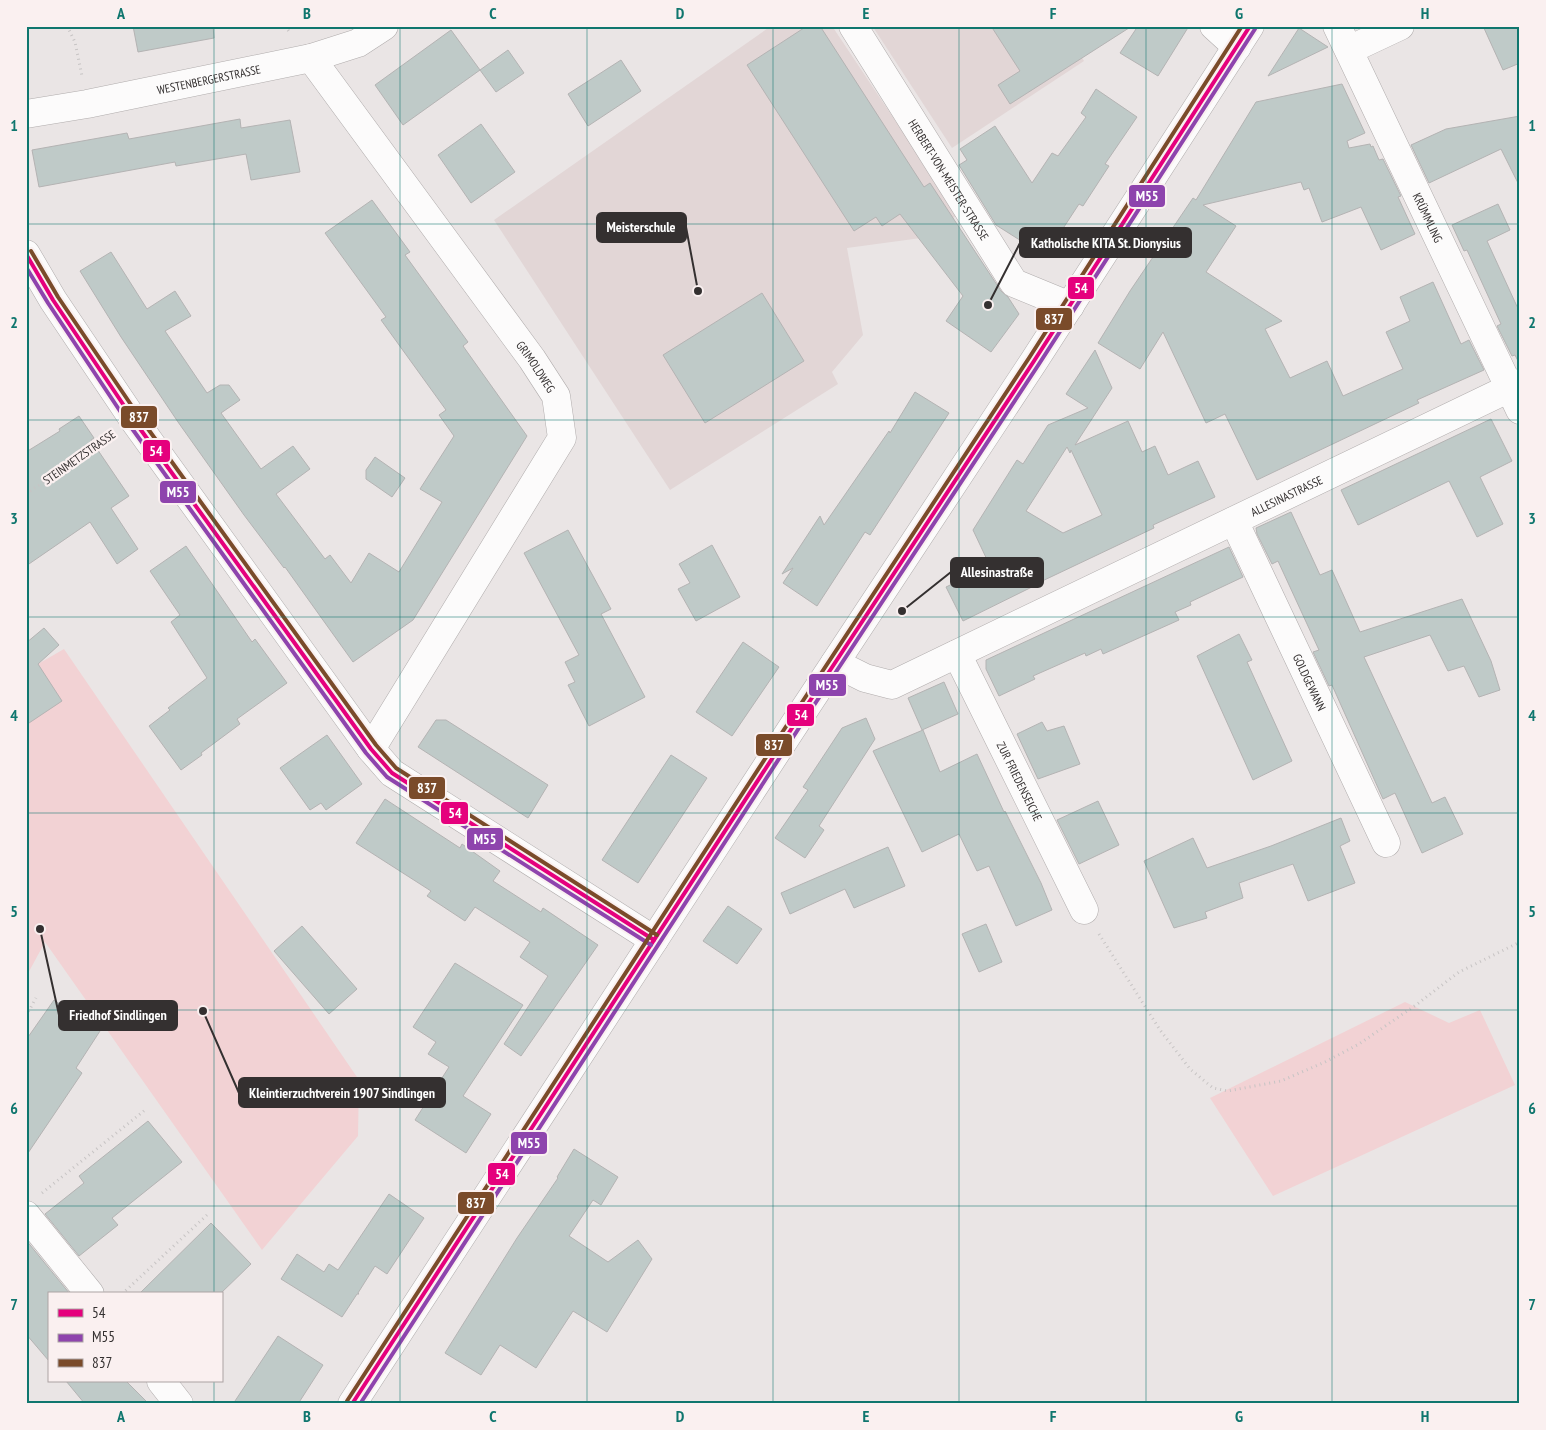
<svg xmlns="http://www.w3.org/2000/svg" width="1546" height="1430" viewBox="0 0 1546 1430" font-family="'PT Sans Narrow',sans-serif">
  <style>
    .built { fill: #e2d6d6 }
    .green { fill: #f2d2d4 }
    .building { fill: #bfcac8; stroke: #b4b3b3; fill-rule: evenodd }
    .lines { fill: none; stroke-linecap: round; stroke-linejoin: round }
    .minor-casing { stroke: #b0acac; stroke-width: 29 }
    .path { stroke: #c7c4c4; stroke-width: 3; stroke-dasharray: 1 4; stroke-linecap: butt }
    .minor { stroke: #fcfbfb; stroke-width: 28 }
    .bus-1-casing { stroke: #faf0f0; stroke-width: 8 }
    .bus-2-casing { stroke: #faf0f0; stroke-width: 8 }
    .bus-3-casing { stroke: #faf0f0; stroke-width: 8 }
    .bus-1 { stroke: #e5007d; stroke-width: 4 }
    .bus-2 { stroke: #8e44ad; stroke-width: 4 }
    .bus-3 { stroke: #7a4b2a; stroke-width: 4 }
    .grid { fill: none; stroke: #0f766e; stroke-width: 1; stroke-opacity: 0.55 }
    .labels { text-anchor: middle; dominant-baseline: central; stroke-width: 4.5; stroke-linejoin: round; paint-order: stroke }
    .street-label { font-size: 12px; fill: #343030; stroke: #faf0f0 }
    .leader { fill: none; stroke: #343030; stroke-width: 2 }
    .callout-dot { fill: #343030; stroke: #faf0f0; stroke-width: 2 }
    .callout { fill: #343030; stroke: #343030; stroke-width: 2 }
    .callout-label { font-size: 14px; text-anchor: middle; font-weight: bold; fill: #fff }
    .line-badge { stroke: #faf0f0; stroke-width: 2 }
    .badge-label { font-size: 14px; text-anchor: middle; font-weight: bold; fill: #fff }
    .neatline { fill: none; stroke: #0f766e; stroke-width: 2 }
    .grid-label { font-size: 16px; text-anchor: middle; font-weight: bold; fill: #0f766e }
  </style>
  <rect width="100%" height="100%" fill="#eae5e5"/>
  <!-- built -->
  <g class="built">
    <polygon points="771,26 832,26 958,215 921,238 847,248 863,335 832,372 838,384 670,490 494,220"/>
    <polygon points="874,26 1062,26 1084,61 952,148 873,27"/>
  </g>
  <!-- green -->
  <g class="green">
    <polygon points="64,649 359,1080 358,1136 262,1250 45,942 26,977 26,671"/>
    <polygon points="1405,1002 1449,1023 1480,1010 1515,1085 1273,1196 1210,1098"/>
  </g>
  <!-- building -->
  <g class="building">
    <polygon points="133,26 213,26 214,38 138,52"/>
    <polygon points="807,26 820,26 924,187 930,183 1001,291 1008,297 1019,314 991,352 946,321 963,296 900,214 882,226 876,217 854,231 747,65"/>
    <polygon points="991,26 1132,26 1010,104 998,85 1020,71"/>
    <polygon points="1138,26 1189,26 1158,76 1120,53"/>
    <polygon points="1483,26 1520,26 1520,63 1503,70"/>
    <polygon points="1299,28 1328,47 1268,76"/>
    <polygon points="451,30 480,70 403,125 375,85"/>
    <polygon points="508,50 524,73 496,92 480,70"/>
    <polygon points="621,60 641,91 588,126 568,94"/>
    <polygon points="1342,84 1365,133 1347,141 1349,148 1370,144 1371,147 1373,146 1379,160 1383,159 1401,196 1398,197 1415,234 1381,250 1361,207 1322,222 1309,188 1304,190 1301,182 1203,205 1236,226 1206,272 1282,321 1265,329 1290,378 1327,361 1343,396 1403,369 1386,332 1410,321 1400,297 1433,282 1461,344 1469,340 1484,370 1417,400 1419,403 1257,480 1225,414 1206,423 1163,332 1140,369 1098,343 1130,291 1193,198 1196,200 1256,102"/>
    <polygon points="1096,89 1137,117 1105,164 1109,166 1083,206 1079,204 1045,256 996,225 959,165 967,160 960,149 995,126 1032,183 1052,153 1058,156 1086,117 1081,113"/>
    <polygon points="1520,116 1520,187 1501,149 1429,183 1411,145 1446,129"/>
    <polygon points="240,119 241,128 290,120 300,172 251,180 246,154 176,166 175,162 39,187 32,150 127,133 129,139"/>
    <polygon points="481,124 515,172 471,203 438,155"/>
    <polygon points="372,200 410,252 405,255 468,342 463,346 527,436 413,620 353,662 285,567 284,568 244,515 178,422 121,337 80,271 111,252 147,309 175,291 191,316 165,331 207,393 220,385 229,385 240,400 221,413 261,469 293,446 310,469 276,494 325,559 330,555 351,583 369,553 399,572 442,502 420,489 454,436 439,415 446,410 381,320 386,317 325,233"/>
    <polygon points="1498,204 1510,230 1487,241 1520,313 1519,363 1515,355 1512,356 1497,326 1501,324 1467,250 1464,251 1452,225"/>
    <polygon points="762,293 804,361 705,423 663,355"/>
    <path d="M1095,350l17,38 -37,57 53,-24 14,31 13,-6 13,29 30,-14 17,36 -62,28 1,3 -116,55v1l-75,37 -17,-34 44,-21 -17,-36 44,-70 6,4 25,-39 40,-17 -22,-14zM1067,447l3,6 1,-3 31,65 -39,18 -37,-22z"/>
    <polygon points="915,392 949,413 870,535 865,532 817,606 783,583 793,568 782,574 820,516 824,525 889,431 890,433"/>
    <polygon points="79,416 94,438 91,440 129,496 111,508 138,549 117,564 90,522 26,566 26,452 60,431 59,429"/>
    <polygon points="1491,419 1512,461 1480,477 1503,524 1477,537 1449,481 1358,525 1341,490"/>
    <polygon points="375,457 405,478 392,497 366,479 366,470"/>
    <polygon points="1291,512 1320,575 1332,570 1360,632 1462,599 1491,661 1500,690 1479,697 1464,666 1448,671 1430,635 1364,657 1432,803 1445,797 1463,834 1422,853 1395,793 1383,799 1332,685 1329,686 1313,652 1319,650 1278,561 1272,564 1257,534 1256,528"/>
    <polygon points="568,530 611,609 601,614 645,697 589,726 568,685 575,682 565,662 579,655 524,553"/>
    <polygon points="712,545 740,597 696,621 678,589 690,583 679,564"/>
    <polygon points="186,546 252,642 255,639 287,683 237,719 240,724 201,753 202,755 181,770 149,726 170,710 168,708 207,678 171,622 180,615 150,571"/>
    <polygon points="1229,547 1243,577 1190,602 1191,605 1175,612 1179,620 1103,654 1101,649 1086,656 1085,653 1033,676 1035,679 999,696 986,669 986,660"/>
    <polygon points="44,628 59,645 38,664 62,701 26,725 26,643"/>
    <polygon points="1239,634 1252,660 1247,662 1292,761 1253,780 1197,656"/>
    <polygon points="743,642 779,667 732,736 696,712"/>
    <polygon points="944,682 958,714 922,730 908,698"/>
    <polygon points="866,718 875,739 819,826 824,830 805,858 775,838 808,790 803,787 842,728"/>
    <polygon points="436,720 446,720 548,785 528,818 418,747"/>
    <polygon points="1042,722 1047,731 1064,726 1080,764 1038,779 1017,734"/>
    <polygon points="923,730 940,772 977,754 1004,812 1005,811 1041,883 1052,910 1016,926 989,866 977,871 959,834 922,852 873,751"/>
    <polygon points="327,735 362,784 326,810 321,803 310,810 280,768"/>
    <polygon points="671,755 707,778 638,883 602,860"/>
    <polygon points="385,799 460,848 462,844 500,871 493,881 541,912 543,908 598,945 521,1056 504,1044 548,976 520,957 530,942 475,907 465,921 427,896 431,891 356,843"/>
    <polygon points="1098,801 1119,845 1079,864 1057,820"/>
    <polygon points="1341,818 1350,841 1340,846 1355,883 1308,901 1293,864 1239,883 1243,898 1205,912 1207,918 1174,928 1144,861 1193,838 1207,868 1271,846"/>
    <polygon points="888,847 905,886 854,908 845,889 790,914 781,893"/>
    <polygon points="728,906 762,929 737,964 703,941"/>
    <polygon points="986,924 1002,962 979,972 962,934"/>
    <polygon points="302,926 357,989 329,1014 274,951"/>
    <polygon points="455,963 523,1005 463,1096 491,1114 466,1153 415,1120 449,1067 428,1054 436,1042 413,1027"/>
    <polygon points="54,1000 100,1031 76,1068 82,1073 26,1156 26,1040"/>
    <polygon points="148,1121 182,1162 112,1218 118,1225 79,1256 45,1214 84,1183 79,1176"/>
    <polygon points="574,1149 618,1177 601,1205 593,1200 569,1236 608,1262 638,1240 652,1259 607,1332 573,1311 536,1368 500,1345 481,1375 445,1353 517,1238 558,1178 557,1177"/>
    <polygon points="389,1194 424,1218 387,1274 375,1266 358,1293 359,1294 357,1294 342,1317 281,1279 297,1254 324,1272 329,1264 338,1270"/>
    <polygon points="211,1223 251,1264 220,1294 139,1294"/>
    <polygon points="26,1240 70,1294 49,1294 49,1361 26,1334"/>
    <polygon points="278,1336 323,1365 298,1404 233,1404"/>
    <polygon points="66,1381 126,1381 149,1404 85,1404"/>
  </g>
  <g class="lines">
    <!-- minor casing -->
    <g class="minor-casing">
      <g id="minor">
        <path id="s1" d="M853,26l161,257 56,23"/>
        <polyline points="1214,26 1237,47"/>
        <path id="s2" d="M1337,26l183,384"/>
        <polyline points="1349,50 1400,26"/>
        <path id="s3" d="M311,58l221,301 24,37 6,42 -191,311"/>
        <path id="s4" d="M26,114l61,-10 224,-46 47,-15 26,-17"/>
        <polyline points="26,254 53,300 133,419 371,749 392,773 654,940"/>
        <path id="s5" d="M1234,521l152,322"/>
        <path id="s6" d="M957,654l127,256"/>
        <path id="s7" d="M835,663l30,15 27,7 628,-302"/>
        <polyline points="26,1215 90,1294"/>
        <polyline points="161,1381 179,1404"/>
        <polyline points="352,1404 792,728 1034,361 1250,26"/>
      </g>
    </g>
    <!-- path -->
    <g class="path">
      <polyline points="67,26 75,42 82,76"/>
      <polyline points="285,26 291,34"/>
      <polyline points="26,494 110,436"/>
      <polyline points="1099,934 1160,1030 1190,1069 1213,1088 1228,1091 1281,1081 1325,1062 1359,1044 1416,1005 1459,972 1520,942"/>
      <polyline points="26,1016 36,998"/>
      <polyline points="42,1193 145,1110"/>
      <polyline points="122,1294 208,1214"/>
    </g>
    <!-- minor -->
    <use href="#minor" class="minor"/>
    <!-- bus-1 casing -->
    <g class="bus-1-casing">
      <g id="bus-1">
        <polyline points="26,254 53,300 133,419 371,749 392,773 654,940"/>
        <polyline points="352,1404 792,728 1034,361 1250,26"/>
      </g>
    </g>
    <!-- bus-2 casing -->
    <g class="bus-2-casing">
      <g id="bus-2">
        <polyline points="26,267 48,303 128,423 366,753 387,777 651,945"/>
        <polyline points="360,1404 797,731 1039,364 1255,29"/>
      </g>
    </g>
    <!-- bus-3 casing -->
    <g class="bus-3-casing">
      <g id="bus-3">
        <polyline points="31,251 58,297 138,415 376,745 396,768 657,935"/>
        <polyline points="347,1401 787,725 1029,358 1242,26"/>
      </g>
    </g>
    <!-- bus-1 -->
    <use href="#bus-1" class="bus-1"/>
    <!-- bus-2 -->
    <use href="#bus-2" class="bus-2"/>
    <!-- bus-3 -->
    <use href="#bus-3" class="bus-3"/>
  </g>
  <!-- grid -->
  <path class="grid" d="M214,26v1268M400,26v1378M587,26v1378M773,26v1378M959,26v1378M1146,26v1378M1332,26v1378M26,224h1494M26,420h1494M26,617h1494M26,813h1494M26,1010h1494M26,1206h1494M214,1381v23"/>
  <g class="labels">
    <!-- street labels -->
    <g class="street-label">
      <text stroke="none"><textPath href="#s4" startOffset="186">WESTENBERGERSTRASSE</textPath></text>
      <text stroke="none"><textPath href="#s1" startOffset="181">HERBERT-VON-MEISTER-STRASSE</textPath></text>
      <text stroke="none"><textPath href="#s2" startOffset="212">KRÜMMLING</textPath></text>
      <text stroke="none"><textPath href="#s3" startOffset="382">GRIMOLDWEG</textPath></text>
      <text transform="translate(79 457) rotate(-35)">STEINMETZSTRASSE</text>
      <text stroke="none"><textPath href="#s7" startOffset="499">ALLESINASTRASSE</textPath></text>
      <text stroke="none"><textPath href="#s5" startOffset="178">GOLDGEWANN</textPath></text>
      <text stroke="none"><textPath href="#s6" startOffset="142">ZUR FRIEDENSEICHE</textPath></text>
    </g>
  </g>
  <!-- callouts -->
  <path class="leader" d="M698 291L686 227M988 305L1020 243M902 611L951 572M40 929L59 1015M203 1011L239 1093"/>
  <g class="callout-dot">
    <circle cx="698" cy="291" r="5"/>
    <circle cx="988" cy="305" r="5"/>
    <circle cx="902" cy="611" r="5"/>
    <circle cx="40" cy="929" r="5"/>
    <circle cx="203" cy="1011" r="5"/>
  </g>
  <g class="callout">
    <rect x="597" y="213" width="89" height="29" rx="5"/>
    <rect x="1020" y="228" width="171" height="29" rx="5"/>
    <rect x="951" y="558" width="92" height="29" rx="5"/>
    <rect x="59" y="1001" width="118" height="29" rx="5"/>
    <rect x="239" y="1078" width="206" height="29" rx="5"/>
  </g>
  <g class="callout-label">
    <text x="641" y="232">Meisterschule</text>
    <text x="1106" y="248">Katholische KITA St. Dionysius</text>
    <text x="997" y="577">Allesinastraße</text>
    <text x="118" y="1020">Friedhof Sindlingen</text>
    <text x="342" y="1098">Kleintierzuchtverein 1907 Sindlingen</text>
  </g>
  <g class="line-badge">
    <rect x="1128" y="184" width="38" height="24" rx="5" fill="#8e44ad"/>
    <rect x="1067" y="276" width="28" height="24" rx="5" fill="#e5007d"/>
    <rect x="1035" y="307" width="38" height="24" rx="5" fill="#7a4b2a"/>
    <rect x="120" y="405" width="38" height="24" rx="5" fill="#7a4b2a"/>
    <rect x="142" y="439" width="29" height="24" rx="5" fill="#e5007d"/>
    <rect x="159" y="480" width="38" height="24" rx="5" fill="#8e44ad"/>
    <rect x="808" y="673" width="39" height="24" rx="5" fill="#8e44ad"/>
    <rect x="786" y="703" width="29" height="24" rx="5" fill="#e5007d"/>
    <rect x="755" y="733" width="38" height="24" rx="5" fill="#7a4b2a"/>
    <rect x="408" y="776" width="38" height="24" rx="5" fill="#7a4b2a"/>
    <rect x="440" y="801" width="29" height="24" rx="5" fill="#e5007d"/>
    <rect x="466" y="827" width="38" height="24" rx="5" fill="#8e44ad"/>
    <rect x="510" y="1131" width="38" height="24" rx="5" fill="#8e44ad"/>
    <rect x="487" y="1162" width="29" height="24" rx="5" fill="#e5007d"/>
    <rect x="457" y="1191" width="38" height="24" rx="5" fill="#7a4b2a"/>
  </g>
  <g class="badge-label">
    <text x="1147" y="201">M55</text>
    <text x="1081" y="293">54</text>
    <text x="1054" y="324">837</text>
    <text x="139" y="422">837</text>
    <text x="156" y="456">54</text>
    <text x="178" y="497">M55</text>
    <text x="827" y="690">M55</text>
    <text x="801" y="720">54</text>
    <text x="774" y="750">837</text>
    <text x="427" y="793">837</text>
    <text x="455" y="818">54</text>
    <text x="485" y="844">M55</text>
    <text x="529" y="1148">M55</text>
    <text x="502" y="1179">54</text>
    <text x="476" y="1208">837</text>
  </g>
  <!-- border -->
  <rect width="1546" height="1430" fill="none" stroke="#faf0f0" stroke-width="55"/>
  <!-- legend -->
  <rect x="48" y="1292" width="175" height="90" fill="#faf0f0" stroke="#aba3a3"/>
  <rect x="58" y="1309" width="25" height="8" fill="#e5007d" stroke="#aba3a3"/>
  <text x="92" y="1318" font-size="15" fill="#343030">54</text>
  <rect x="58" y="1334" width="25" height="8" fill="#8e44ad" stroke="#aba3a3"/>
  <text x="92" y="1342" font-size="15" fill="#343030">M55</text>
  <rect x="58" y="1359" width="25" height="8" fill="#7a4b2a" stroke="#aba3a3"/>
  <text x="92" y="1368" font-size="15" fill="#343030">837</text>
  <rect x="28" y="28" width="1490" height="1374" class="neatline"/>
  <g class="grid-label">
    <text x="121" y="19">A</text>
    <text x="307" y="19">B</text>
    <text x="493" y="19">C</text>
    <text x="680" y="19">D</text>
    <text x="866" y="19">E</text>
    <text x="1053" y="19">F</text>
    <text x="1239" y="19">G</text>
    <text x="1425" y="19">H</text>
    <text x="14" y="131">1</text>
    <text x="1532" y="131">1</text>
    <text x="14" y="328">2</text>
    <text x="1532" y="328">2</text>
    <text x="14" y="524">3</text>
    <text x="1532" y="524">3</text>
    <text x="14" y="721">4</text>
    <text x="1532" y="721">4</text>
    <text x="14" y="917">5</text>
    <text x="1532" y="917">5</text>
    <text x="14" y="1114">6</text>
    <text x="1532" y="1114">6</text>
    <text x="14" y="1310">7</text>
    <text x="1532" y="1310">7</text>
    <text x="121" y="1422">A</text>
    <text x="307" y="1422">B</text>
    <text x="493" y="1422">C</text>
    <text x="680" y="1422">D</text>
    <text x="866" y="1422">E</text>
    <text x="1053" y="1422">F</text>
    <text x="1239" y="1422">G</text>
    <text x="1425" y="1422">H</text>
  </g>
</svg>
